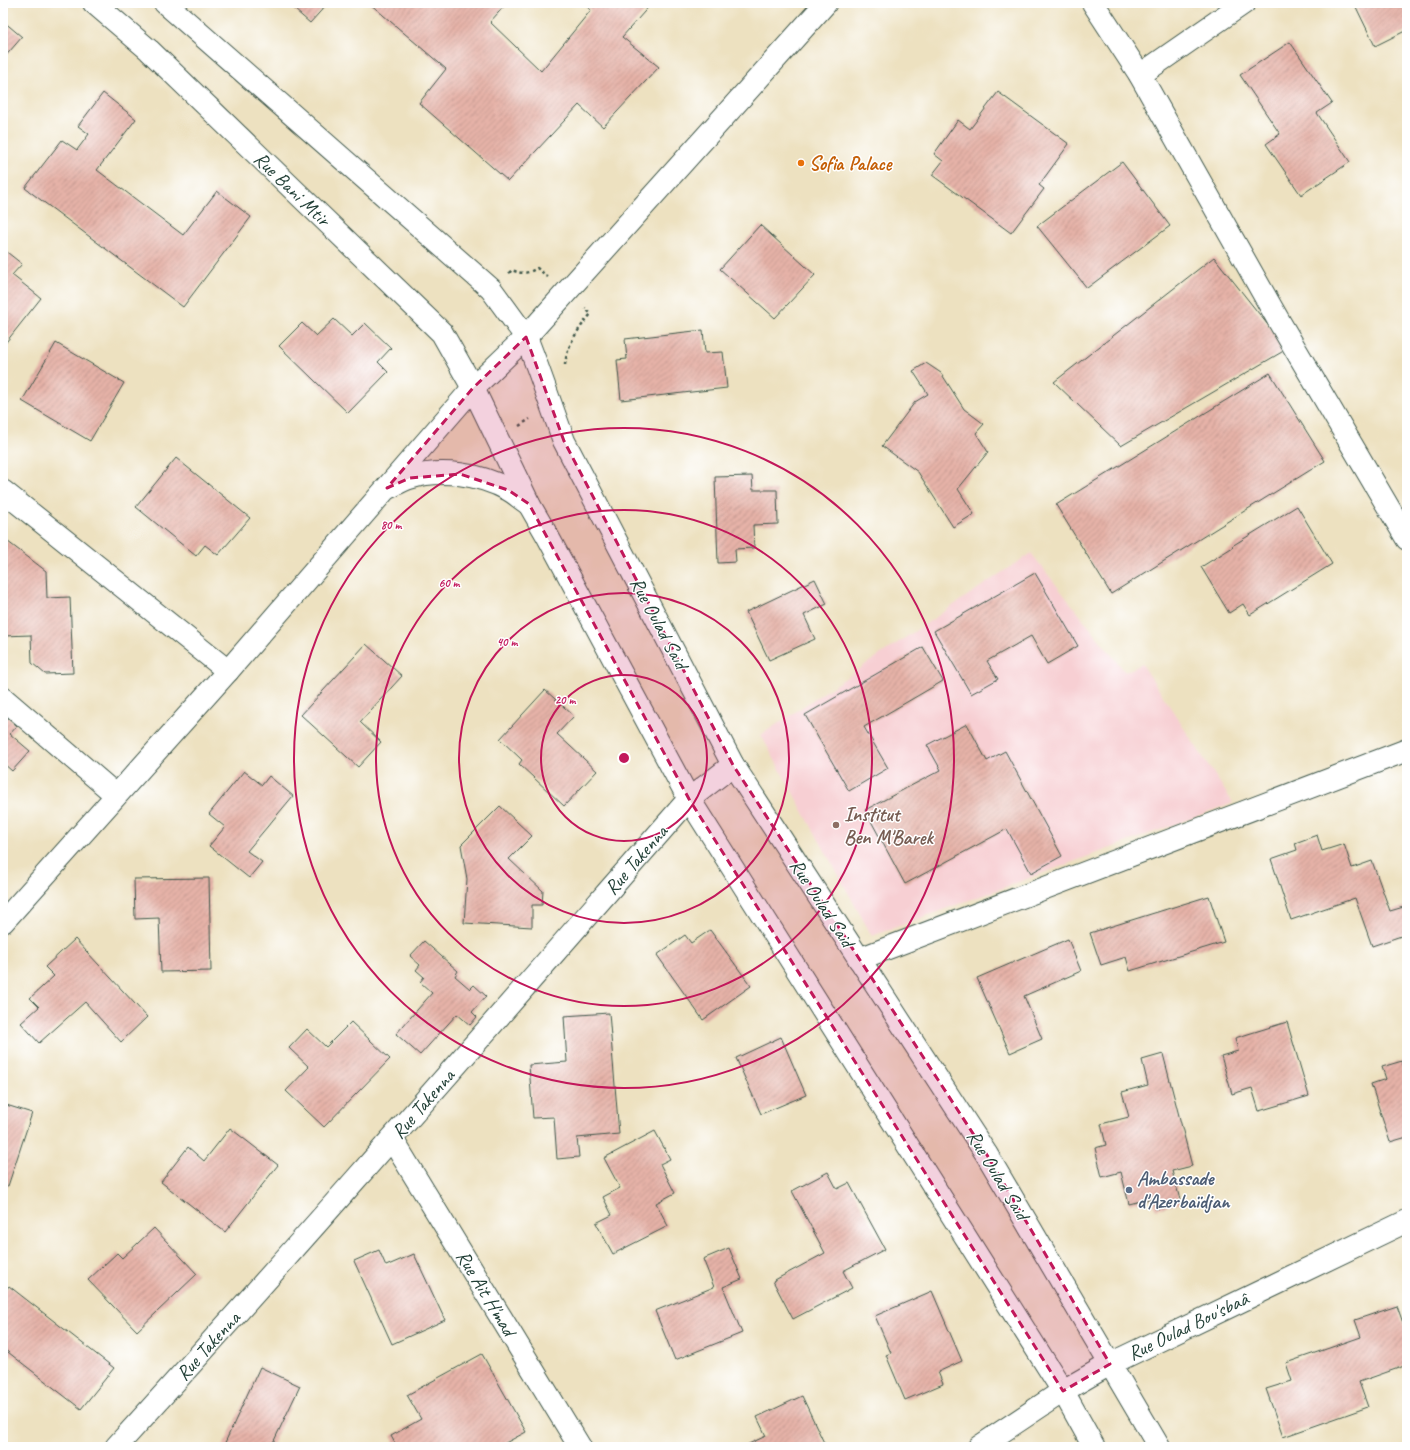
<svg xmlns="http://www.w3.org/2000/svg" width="1410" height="1450" viewBox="0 0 1410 1450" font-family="Caveat,sans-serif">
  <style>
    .built { fill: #f7cfd3 }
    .building { fill: url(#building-hatch) }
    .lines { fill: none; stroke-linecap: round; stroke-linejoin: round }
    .minor-casing { stroke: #3e5649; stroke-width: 24 }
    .major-casing { stroke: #3e5649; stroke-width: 24 }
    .path { stroke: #3e5649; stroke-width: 2.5; stroke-dasharray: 3 3; stroke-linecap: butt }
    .minor { stroke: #fff; stroke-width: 22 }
    .major { stroke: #fff; stroke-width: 22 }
    .marked { fill: #c2185b; fill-opacity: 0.2; stroke: #c2185b; stroke-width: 3; stroke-dasharray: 8 5; stroke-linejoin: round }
    .ring { fill: none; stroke: #c2185b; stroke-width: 2 }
    .food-dot { fill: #e8710a; stroke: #fff; stroke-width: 1.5 }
    .education-dot { fill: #8d6e63; stroke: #fff; stroke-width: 1.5 }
    .service-dot { fill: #5c6f8a; stroke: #fff; stroke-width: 1.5 }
    .labels { text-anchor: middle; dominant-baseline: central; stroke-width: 3; stroke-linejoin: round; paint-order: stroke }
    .food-label { font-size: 20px; font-weight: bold; fill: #c56008; stroke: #fff; text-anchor: start }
    .street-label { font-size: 20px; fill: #1f3d34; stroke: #fff }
    .education-label { font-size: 20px; font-weight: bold; fill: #785e54; stroke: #fff; text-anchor: start }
    .service-label { font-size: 20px; font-weight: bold; fill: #4e5e75; stroke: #fff; text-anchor: start }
    .centre { fill: #c2185b; stroke: #fff; stroke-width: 2 }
    .ring-label { font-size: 12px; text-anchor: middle; font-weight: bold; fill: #c2185b; stroke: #fff; stroke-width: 3; stroke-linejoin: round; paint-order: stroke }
  </style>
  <defs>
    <pattern id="building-hatch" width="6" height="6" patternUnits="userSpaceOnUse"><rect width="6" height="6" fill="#e6b2a8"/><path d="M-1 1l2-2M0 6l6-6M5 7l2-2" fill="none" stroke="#ba928a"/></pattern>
  </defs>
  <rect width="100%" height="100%" fill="#fff"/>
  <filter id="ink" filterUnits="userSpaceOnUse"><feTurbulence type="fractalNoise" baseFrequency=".025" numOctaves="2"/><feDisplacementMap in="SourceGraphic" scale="8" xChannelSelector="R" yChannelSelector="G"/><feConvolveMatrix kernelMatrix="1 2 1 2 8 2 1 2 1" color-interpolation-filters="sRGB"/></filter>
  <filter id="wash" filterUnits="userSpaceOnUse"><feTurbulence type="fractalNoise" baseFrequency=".012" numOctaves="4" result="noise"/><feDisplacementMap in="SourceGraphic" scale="16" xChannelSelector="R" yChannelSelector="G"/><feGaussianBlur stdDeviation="0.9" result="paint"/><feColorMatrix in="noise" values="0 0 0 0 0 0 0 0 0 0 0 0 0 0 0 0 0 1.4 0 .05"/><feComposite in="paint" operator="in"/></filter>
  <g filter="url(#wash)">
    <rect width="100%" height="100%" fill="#ede1c0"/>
    <!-- built -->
    <polygon class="built" points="1031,553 1125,672 1142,664 1233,803 872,936 761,735"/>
    <g id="blocks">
      <!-- building -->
      <g class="building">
        <polygon points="287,3 328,3 310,23"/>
        <polygon points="369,3 507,3 490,22 541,71 591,10 583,3 652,3 622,37 659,67 603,127 579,105 508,181 419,103 446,69"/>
        <polygon points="1354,3 1407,3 1407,30 1375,46"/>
        <polygon points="3,21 22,37 3,59"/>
        <polygon points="1290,42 1332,103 1317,113 1350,162 1301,195 1266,144 1280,134 1240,75"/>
        <polygon points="998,92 1069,144 1039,185 1044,189 1011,233 932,175 943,161 934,154 958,120 970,129"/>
        <polygon points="103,93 136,119 97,170 183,235 217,191 251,217 183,307 25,188 62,140 77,150 89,134 78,126"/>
        <polygon points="1122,162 1170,226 1087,288 1037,226"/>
        <polygon points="760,225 815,275 775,318 720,269"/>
        <polygon points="3,249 22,264 12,275 41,298 3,346"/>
        <polygon points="1214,257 1287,349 1121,446 1054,382"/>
        <polygon points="334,319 352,336 365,323 391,348 378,362 388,372 348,413 279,346 302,323 316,336"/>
        <polygon points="703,330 705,353 723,352 727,388 621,400 617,360 627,359 625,339"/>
        <polygon points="56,343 124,383 90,441 22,401"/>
        <polygon points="926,363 941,373 964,409 984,424 976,433 988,452 958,489 974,514 953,527 918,472 882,446 915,402 928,394 913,371"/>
        <polygon points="1270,373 1325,461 1111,594 1056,505"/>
        <polygon points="176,458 250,518 218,555 205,545 196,556 136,507"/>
        <polygon points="752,476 753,490 777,490 778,524 753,525 754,548 735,549 736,562 718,563 715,477"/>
        <polygon points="1297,506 1332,564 1250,615 1243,604 1229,613 1201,567 1233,547 1232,546"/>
        <polygon points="3,538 46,571 47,598 70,597 73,673 45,674 32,663 31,635 3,636"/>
        <polygon points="1035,573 1078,646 1047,664 1031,636 987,661 998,679 971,694 934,631"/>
        <polygon points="815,579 827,604 804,615 815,639 769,660 746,612"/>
        <polygon points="366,644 402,676 360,722 381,742 358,767 301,715"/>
        <polygon points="923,647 943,681 864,727 888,768 849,791 805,715"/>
        <polygon points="545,690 574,716 557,734 597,771 564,806 519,764 522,760 500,739"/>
        <polygon points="3,713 17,726 10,734 30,751 12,771 3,763"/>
        <polygon points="967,724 987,761 1005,751 1062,856 1031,873 1007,829 905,884 865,810 941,770 927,745"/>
        <polygon points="244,771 262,785 269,776 293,796 247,851 262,862 249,878 209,846 225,827 209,814"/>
        <polygon points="500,806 532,836 509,859 543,891 542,905 532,905 532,927 464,923 467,879 461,845"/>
        <polygon points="1317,835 1322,851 1344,844 1352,868 1372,861 1390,911 1407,906 1407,934 1372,946 1355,898 1291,920 1271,859 1297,850 1295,843"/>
        <polygon points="209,878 211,971 161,972 159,918 135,919 134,879"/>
        <polygon points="1209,896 1224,942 1130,971 1126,957 1101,965 1090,933"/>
        <polygon points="710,930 751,986 703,1020 657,955 685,935 691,943"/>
        <polygon points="75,939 147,1017 121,1042 85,1002 39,1043 21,1023 39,1007 30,998 54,976 45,967"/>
        <polygon points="1068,939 1081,971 1024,996 1042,1039 1010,1053 977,978"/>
        <polygon points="424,941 458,971 455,976 470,989 474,985 486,996 472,1012 477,1017 470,1025 457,1014 420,1055 396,1034 432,993 420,982 424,977 416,970 420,965 410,956"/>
        <polygon points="609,1013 619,1134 577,1138 579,1157 557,1159 554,1117 533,1118 529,1065 567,1062 564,1016"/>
        <polygon points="351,1022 390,1059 324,1127 286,1091 309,1067 289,1048 307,1029 326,1047"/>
        <polygon points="1287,1022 1309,1096 1259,1111 1252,1088 1232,1094 1221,1056 1238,1051 1235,1038"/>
        <polygon points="781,1037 806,1095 761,1114 736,1058"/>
        <polygon points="1163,1054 1192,1166 1172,1171 1181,1203 1156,1209 1153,1198 1129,1204 1121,1172 1102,1177 1095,1148 1106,1145 1101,1124 1129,1117 1122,1092 1148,1085 1142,1060"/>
        <polygon points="1402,1061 1405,1071 1407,1070 1407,1137 1390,1142 1371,1084 1386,1079 1382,1067"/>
        <polygon points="3,1104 32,1113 8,1186 3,1185"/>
        <polygon points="230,1128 278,1165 225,1232 161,1182 188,1147 204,1161"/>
        <polygon points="655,1131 670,1159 660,1164 675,1193 656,1203 668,1226 613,1254 596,1223 612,1215 603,1197 620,1188 604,1158"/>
        <polygon points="828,1172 837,1189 849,1183 885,1249 843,1271 852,1288 793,1319 773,1281 825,1253 792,1191"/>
        <polygon points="154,1228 197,1274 137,1331 88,1280 117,1253 122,1258"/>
        <polygon points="729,1248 742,1279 723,1287 742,1333 675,1360 655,1311 714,1287 703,1259"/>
        <polygon points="379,1250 386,1266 414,1254 445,1320 392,1344 354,1261"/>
        <polygon points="9,1286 114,1368 81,1409 4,1349 3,1351 3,1293"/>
        <polygon points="932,1291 962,1361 938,1372 943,1384 905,1400 886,1355 891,1353 875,1316"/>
        <polygon points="1397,1306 1407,1334 1407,1365 1359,1382 1368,1407 1283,1437 1266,1389 1292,1381 1286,1363 1361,1337 1355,1320"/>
        <polygon points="482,1354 526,1432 498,1447 397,1447 391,1436 421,1419 407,1395"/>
        <polygon points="260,1367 300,1386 271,1447 223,1447"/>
        <polygon points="802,1396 826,1447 742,1447 766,1436 757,1417"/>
      </g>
    </g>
  </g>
  <g filter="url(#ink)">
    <use href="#blocks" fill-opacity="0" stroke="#3e5649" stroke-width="1"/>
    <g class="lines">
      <!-- minor casing -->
      <g class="minor-casing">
        <g id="minor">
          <polyline points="94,3 149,50 442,333 473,388 529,504 548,537 689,799 1063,1391 1094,1447"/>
          <polyline points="165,3 491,289 526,337 537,366 564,441 733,765 987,1155 1159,1447"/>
          <polyline points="1093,3 1140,75 1280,323 1407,539"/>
          <polyline points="1140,75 1244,3"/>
          <polyline points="3,491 228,671"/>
          <polyline points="3,698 116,795"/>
          <polyline points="859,959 1407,750"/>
          <polyline points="392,1139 580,1447"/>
          <path d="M116,1447c194,-213 383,-431 573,-648l44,-34"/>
          <polyline points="979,1447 1063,1391 1110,1364 1407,1221"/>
        </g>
      </g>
      <!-- major casing -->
      <g class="major-casing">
        <g id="major">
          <path d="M390,487c6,-3 13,-7 19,-9 32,-10 72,-4 100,12 7,4 13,10 20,14"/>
          <polyline points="3,922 228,671 473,388 526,337 826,3"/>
        </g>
      </g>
      <!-- path -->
      <g class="path">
        <path d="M509,273l3,-3c9,4 16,4 25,-2l11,9"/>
        <path d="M565,365c2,-20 13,-36 26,-51l-6,-6"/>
        <polyline points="519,426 530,419"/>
      </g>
      <!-- minor -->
      <use href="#minor" class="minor"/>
      <!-- major -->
      <use href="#major" class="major"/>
    </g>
  </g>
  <!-- marked area -->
  <path class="marked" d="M526,337l38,104 169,324 254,390 123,209 -47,27 -374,-592 -160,-295 -21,-14 -48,-16 -50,4 -23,10 86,-100z"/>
  <!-- distance rings -->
  <g class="ring">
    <circle cx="624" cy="758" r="83"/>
    <circle cx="624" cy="758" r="165"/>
    <circle cx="624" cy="758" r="248"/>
    <circle cx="624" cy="758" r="330"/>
  </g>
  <!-- markers -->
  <circle class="food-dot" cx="801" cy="163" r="4"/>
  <circle class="education-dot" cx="836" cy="825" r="4"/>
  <circle class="service-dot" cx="1129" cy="1190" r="4"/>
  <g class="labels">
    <!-- food labels -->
    <g class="food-label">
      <text x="809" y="163">Sofia Palace</text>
    </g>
    <!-- street labels -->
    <g class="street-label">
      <text transform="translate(292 189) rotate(44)">Rue Bani Mtir</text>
      <text transform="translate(659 623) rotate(62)">Rue Oulad Said</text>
      <text transform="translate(636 860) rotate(-49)">Rue Takenna</text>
      <text transform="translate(822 903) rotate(57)">Rue Oulad Said</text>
      <text transform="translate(423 1104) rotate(-49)">Rue Takenna</text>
      <text transform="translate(998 1175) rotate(59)">Rue Oulad Said</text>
      <text transform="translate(486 1293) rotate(59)">Rue Ait H'mad</text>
      <text transform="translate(1188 1326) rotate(-26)">Rue Oulad Bou'sbaâ</text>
      <text transform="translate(208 1346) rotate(-48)">Rue Takenna</text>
    </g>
    <!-- education labels -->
    <g class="education-label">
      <text x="844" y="814">Institut<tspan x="844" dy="23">Ben M'Barek</tspan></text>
    </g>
    <!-- service labels -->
    <g class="service-label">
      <text x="1137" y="1178">Ambassade<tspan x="1137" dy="23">d'Azerbaïdjan</tspan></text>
    </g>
  </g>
  <circle cx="624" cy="758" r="6" class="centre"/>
  <g class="ring-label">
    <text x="391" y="529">80 m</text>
    <text x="449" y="587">60 m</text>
    <text x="507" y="646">40 m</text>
    <text x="565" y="704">20 m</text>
  </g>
  <!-- margin -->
  <rect width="1410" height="1450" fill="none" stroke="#fff" stroke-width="16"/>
</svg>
